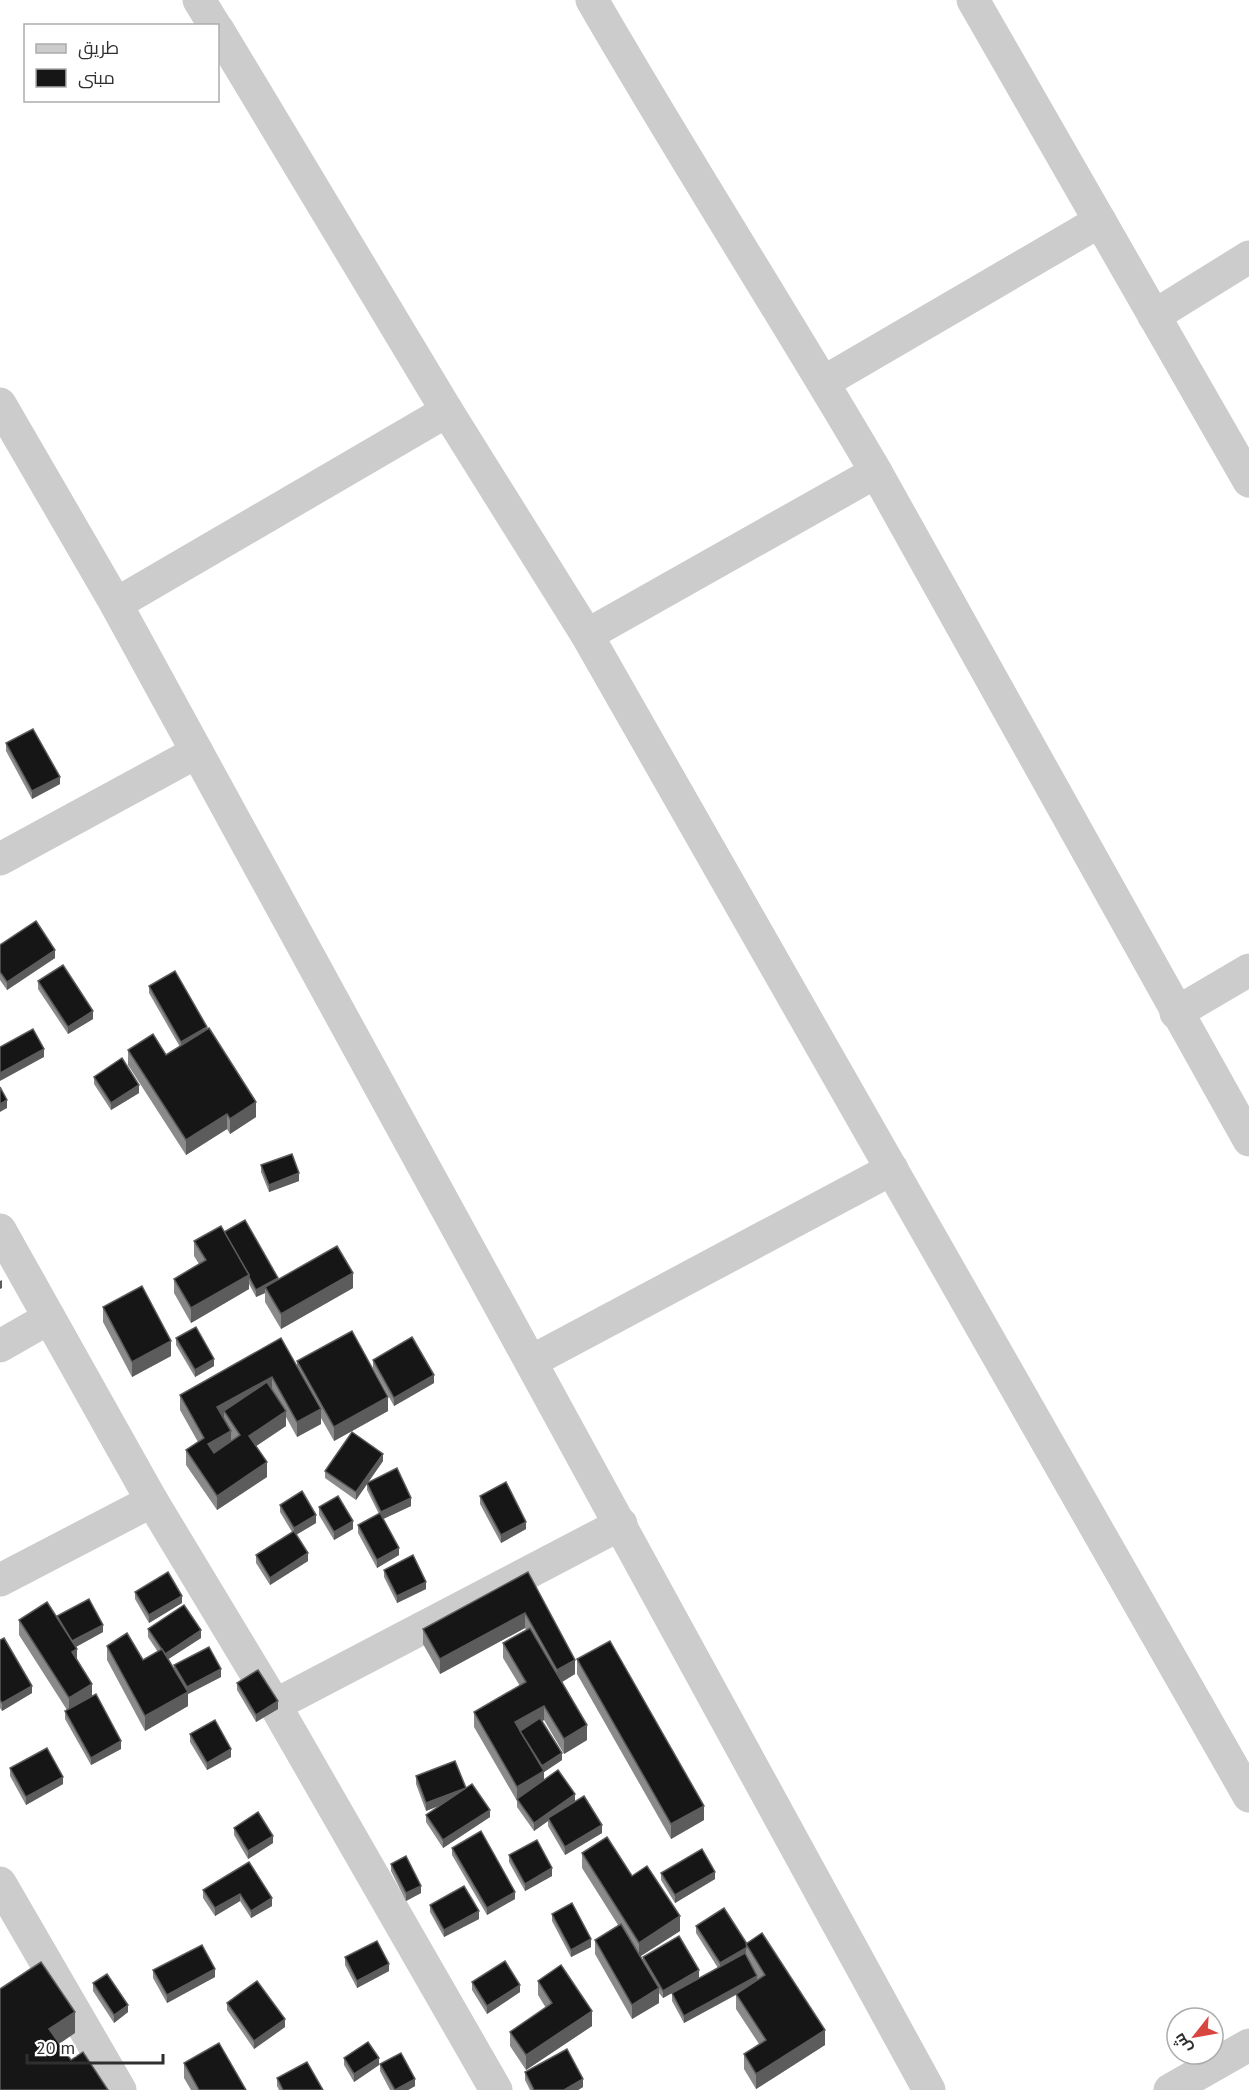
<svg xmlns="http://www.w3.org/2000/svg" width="1249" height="2090" viewBox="0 0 1249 2090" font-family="'PT Sans',Cairo,sans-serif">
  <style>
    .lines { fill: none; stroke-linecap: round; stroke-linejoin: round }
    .minor { stroke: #ccc; stroke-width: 33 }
    .tertiary { stroke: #ccc; stroke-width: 33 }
    .wall { fill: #8a8a8a }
    .shaded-wall { fill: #5c5c5c }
    .building { fill: #161616; stroke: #5c5c5c; stroke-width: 1.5 }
  </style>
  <rect width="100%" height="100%" fill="#fff"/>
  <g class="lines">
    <!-- minor -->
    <g class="minor">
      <polyline points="199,0 215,26"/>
      <path d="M592,0c92,159 191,313 284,472l373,668"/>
      <polyline points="973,0 1249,481"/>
      <polyline points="218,30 447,411 587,635 1249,1796"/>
      <polyline points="1154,316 1249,257"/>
      <polyline points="824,382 1100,221"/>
      <polyline points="116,604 447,411"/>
      <polyline points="587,635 876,472"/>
      <polyline points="0,859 197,752"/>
      <polyline points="1176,1013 1249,970"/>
      <polyline points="0,1230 152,1501 275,1705 496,2090"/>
      <polyline points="0,1346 49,1318"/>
      <polyline points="532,1361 892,1169"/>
      <polyline points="0,1580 152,1501"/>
      <polyline points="275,1705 621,1524"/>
      <polyline points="0,1883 120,2090"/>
    </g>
    <!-- tertiary -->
    <g class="tertiary">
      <polyline points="0,404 116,604 929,2090"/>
      <polyline points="1170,2090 1249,2045"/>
    </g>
  </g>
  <!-- wall -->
  <g class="wall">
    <polygon points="6,743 60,784 32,799 6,751"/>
    <polygon points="0,945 55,958 7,990 0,980"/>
    <polygon points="38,981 93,1019 68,1034 38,989"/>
    <polygon points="149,986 207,1029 256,1117 230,1134 227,1129 186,1155 128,1065 128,1050 166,1055 180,1047 149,993"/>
    <polygon points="94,1077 139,1093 111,1110 94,1084"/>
    <polygon points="261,1165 299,1181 269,1192 261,1172"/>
    <polygon points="224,1232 278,1280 353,1288 281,1329 265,1302 265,1293 256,1297 249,1284 249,1289 191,1323 174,1293 174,1279 199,1264 194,1256 194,1241"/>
    <polygon points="103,1307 171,1356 132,1377 103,1322"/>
    <polygon points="176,1338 214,1366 195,1377 176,1345"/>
    <polygon points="373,1360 434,1383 394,1406 373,1368"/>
    <polygon points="297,1361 388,1411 334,1441 321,1418 321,1424 297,1437 286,1417 286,1426 256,1446 267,1477 217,1510 186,1465 186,1450 198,1442 180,1410 180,1395 297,1367"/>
    <polygon points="383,1461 368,1482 411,1506 383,1519 399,1555 377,1568 358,1533 358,1525 379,1514 367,1490 367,1484 356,1500 325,1478 325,1471"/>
    <polygon points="480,1496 526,1529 501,1543 480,1504"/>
    <polygon points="280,1505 316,1523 296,1535 308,1561 270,1585 256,1563 256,1555 292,1532 280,1512"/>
    <polygon points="319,1507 353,1529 334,1540 319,1515"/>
    <polygon points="384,1570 426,1589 397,1603 384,1577"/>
    <polygon points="528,1572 575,1674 562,1682 587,1740 564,1754 544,1720 542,1721 562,1760 544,1772 544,1780 575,1801 567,1807 602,1833 565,1855 548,1826 548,1821 534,1831 517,1807 517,1801 474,1727 474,1712 520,1686 503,1658 503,1643 526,1630 525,1628 440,1674 423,1644 423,1629"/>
    <polygon points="135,1592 182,1603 149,1623 135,1599"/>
    <polygon points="57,1616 103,1632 76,1647 77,1660 92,1697 121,1749 91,1765 65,1719 65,1711 67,1710 19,1635 19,1620 57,1618"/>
    <polygon points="148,1629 201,1638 168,1659 174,1669 174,1665 221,1677 188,1694 188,1706 145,1731 107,1660 107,1646 143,1660 158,1652 148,1637"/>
    <polygon points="0,1640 32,1693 2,1711 0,1708"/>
    <polygon points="577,1659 704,1820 671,1839 577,1674"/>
    <polygon points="237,1683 278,1709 256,1722 237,1690"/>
    <polygon points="190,1734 231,1757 207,1770 190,1742"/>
    <polygon points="10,1768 63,1784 26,1805 10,1776"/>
    <polygon points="416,1776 466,1788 490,1817 443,1848 426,1822 426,1815 441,1805 426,1811 416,1784"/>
    <polygon points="234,1828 273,1843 248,1859 234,1835"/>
    <polygon points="452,1848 515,1899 487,1915 452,1855"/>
    <polygon points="582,1853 632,1876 680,1931 641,1956 643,1961 643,1957 699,1978 676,1991 718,1968 696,1933 696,1926 747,1944 825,2045 756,2089 744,2069 744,2054 759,2044 736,2009 736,1995 684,2023 672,2001 672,1993 663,1998 659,1993 659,2003 632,2019 595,1954 595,1940 618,1925 582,1868"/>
    <polygon points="509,1855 552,1876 525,1891 509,1862"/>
    <polygon points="249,1862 272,1906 251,1918 240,1901 215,1916 203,1898 203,1890"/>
    <polygon points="391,1864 421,1893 406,1901 391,1871"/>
    <polygon points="661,1873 715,1879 675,1903 661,1880"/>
    <polygon points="430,1905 479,1919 444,1937 430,1912"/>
    <polygon points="552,1914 591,1947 571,1957 552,1921"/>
    <polygon points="345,1957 389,1971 357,1988 345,1965"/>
    <polygon points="153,1970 215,1977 167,2003 153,1978"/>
    <polygon points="538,1981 592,2026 526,2070 510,2046 510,2032 546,2008 538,1995"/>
    <polygon points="472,1982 520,1992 487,2014 472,1990"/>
    <polygon points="93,1983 128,2012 114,2023 93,1991"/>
    <polygon points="227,2003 285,2027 254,2049 227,2010"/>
    <polygon points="344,2058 379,2065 354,2082 344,2065"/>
    <polygon points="184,2063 246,2090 191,2090 184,2078"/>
    <polygon points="380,2064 415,2086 408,2090 390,2090 380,2071"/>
    <polygon points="525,2072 583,2087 578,2090 530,2090 525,2080"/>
    <polygon points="277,2078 323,2090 279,2090 277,2086"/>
  </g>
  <!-- shaded-wall -->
  <g class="shaded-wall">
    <polygon points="60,777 60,784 32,799 32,791"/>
    <polygon points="55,950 55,958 7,990 7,982"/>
    <polygon points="93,1011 93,1019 68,1034 68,1027"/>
    <polygon points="207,1027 207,1034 181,1049 181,1042"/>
    <polygon points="44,1049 44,1057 0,1081 0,1073"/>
    <polygon points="139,1085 139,1093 111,1110 111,1103"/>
    <polygon points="7,1100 7,1108 0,1112 0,1104"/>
    <polygon points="256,1102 256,1117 230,1134 230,1119"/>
    <polygon points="227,1114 227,1129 186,1155 186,1140"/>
    <polygon points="299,1173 299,1181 269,1192 269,1185"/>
    <polygon points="353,1273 353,1288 281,1329 281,1314"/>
    <polygon points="249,1275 249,1289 191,1323 191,1308"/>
    <polygon points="278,1278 278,1285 265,1287 265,1293 256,1297 256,1290"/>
    <polygon points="2,1280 2,1288 0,1289 0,1281"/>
    <polygon points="171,1341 171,1356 132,1377 132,1362"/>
    <polygon points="214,1359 214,1366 195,1377 195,1370"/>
    <polygon points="434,1375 434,1383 394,1406 394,1398"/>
    <polygon points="272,1377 272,1391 224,1411 224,1419 217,1407"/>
    <polygon points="388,1397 388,1411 334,1441 334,1427"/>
    <polygon points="321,1409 321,1424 297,1437 297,1422"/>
    <polygon points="286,1411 286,1426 249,1451 249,1436"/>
    <polygon points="231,1431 231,1446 208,1459 208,1444"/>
    <polygon points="383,1454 383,1461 356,1500 356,1492"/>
    <polygon points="267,1462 267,1477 217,1510 217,1496"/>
    <polygon points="411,1498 411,1506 381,1520 381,1512"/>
    <polygon points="316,1515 316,1523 294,1536 294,1528"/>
    <polygon points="353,1521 353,1529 334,1540 334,1532"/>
    <polygon points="526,1522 526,1529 501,1543 501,1535"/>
    <polygon points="399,1548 399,1555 377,1568 377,1560"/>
    <polygon points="308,1553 308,1561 270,1585 270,1578"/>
    <polygon points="426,1582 426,1589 397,1603 397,1596"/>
    <polygon points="182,1596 182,1603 149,1623 149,1615"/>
    <polygon points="525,1613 525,1628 440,1674 440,1659"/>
    <polygon points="103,1625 103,1632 72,1649 72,1642"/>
    <polygon points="201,1630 201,1638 164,1662 164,1654"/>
    <polygon points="77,1649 77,1663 72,1652"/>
    <polygon points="575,1660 575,1674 557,1685 557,1670"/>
    <polygon points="221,1669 221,1677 188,1694 188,1706 145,1731 145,1716 187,1692 187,1687"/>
    <polygon points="92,1684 92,1698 69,1713 69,1698"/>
    <polygon points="32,1686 32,1693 2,1711 2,1703"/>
    <polygon points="278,1701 278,1709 256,1722 256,1715"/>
    <polygon points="544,1706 544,1720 521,1733 515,1722"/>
    <polygon points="587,1725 587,1740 564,1754 564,1739"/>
    <polygon points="121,1741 121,1749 91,1765 91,1758"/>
    <polygon points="231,1749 231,1757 207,1770 207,1763"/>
    <polygon points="562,1753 562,1760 544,1772 544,1786 517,1800 517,1787 542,1772 542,1766"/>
    <polygon points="63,1777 63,1784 26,1805 26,1797"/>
    <polygon points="466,1788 466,1795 426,1811 426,1803"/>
    <polygon points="575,1794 575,1801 549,1820 548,1818 548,1821 534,1831 534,1823"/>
    <polygon points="704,1806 704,1820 671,1839 671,1824"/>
    <polygon points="490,1810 490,1817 443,1848 443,1840"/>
    <polygon points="602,1825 602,1833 565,1855 565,1847"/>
    <polygon points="273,1836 273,1843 248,1859 248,1851"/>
    <polygon points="552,1868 552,1876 525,1891 525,1884"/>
    <polygon points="715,1872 715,1879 675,1903 675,1895"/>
    <polygon points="421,1886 421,1893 406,1901 406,1893"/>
    <polygon points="515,1892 515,1899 487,1915 487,1908"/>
    <polygon points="240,1894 240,1901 215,1916 215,1908"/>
    <polygon points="272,1898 272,1906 251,1918 251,1911"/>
    <polygon points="479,1911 479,1919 444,1937 444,1930"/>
    <polygon points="680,1916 680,1931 639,1957 639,1943"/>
    <polygon points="591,1939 591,1947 571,1957 571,1950"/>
    <polygon points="746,1948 746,1955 720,1971 720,1963"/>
    <polygon points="389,1964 389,1971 357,1988 357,1981"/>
    <polygon points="215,1969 215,1977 167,2003 167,1995"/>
    <polygon points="699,1970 699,1978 663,1998 663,1991"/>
    <polygon points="757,1976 757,1983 684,2023 684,2016"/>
    <polygon points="520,1985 520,1992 487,2014 487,2006"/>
    <polygon points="659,1988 659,2003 632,2019 632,2005"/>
    <polygon points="128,2005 128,2012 114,2023 114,2015"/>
    <polygon points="592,2011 592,2026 526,2070 526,2055"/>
    <polygon points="75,2012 75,2033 49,2051 49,2029"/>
    <polygon points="285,2019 285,2027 254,2049 254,2041"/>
    <polygon points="825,2030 825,2045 756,2089 756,2074"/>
    <polygon points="379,2058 379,2065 354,2082 354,2074"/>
    <polygon points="415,2079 415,2086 408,2090 395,2090"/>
    <polygon points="583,2079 583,2087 578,2090 564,2090"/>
  </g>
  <!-- building -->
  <g class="building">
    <polygon points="33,729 60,777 32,791 6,743"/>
    <polygon points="36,921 55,950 7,982 0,972 0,945"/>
    <polygon points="63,965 93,1011 68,1027 38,981"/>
    <polygon points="175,971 207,1027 181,1042 149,986"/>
    <polygon points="209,1028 256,1102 230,1119 227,1114 186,1140 128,1050 153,1034 166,1055"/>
    <polygon points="33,1029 44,1049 0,1073 0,1047"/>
    <polygon points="122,1058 139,1085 111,1103 94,1077"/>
    <polygon points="0,1087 7,1100 0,1104"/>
    <polygon points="292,1154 299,1173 269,1185 261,1165"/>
    <polygon points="245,1220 278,1278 256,1290 249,1277 249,1275 224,1232"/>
    <polygon points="221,1226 249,1275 191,1308 174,1279 206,1260 194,1241"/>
    <polygon points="337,1246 353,1273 281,1314 265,1287"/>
    <polygon points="142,1286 171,1341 132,1362 103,1307"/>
    <polygon points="196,1327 214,1359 195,1370 176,1338"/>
    <polygon points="352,1331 388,1397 334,1427 297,1361"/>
    <polygon points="412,1337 434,1375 394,1398 373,1360"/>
    <polygon points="281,1338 321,1409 297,1422 272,1377 217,1407 231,1431 208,1444 214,1453 240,1435 224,1411 267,1382 286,1411 249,1436 267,1462 217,1496 186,1450 204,1438 180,1395"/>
    <polygon points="352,1432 383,1454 356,1492 325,1471"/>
    <polygon points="397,1468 411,1498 381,1512 367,1483"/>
    <polygon points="506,1482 526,1522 501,1535 480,1496"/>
    <polygon points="302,1491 316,1515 294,1528 280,1505"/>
    <polygon points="338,1496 353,1521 334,1532 319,1507"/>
    <polygon points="380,1513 399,1548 377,1560 358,1525"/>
    <polygon points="294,1531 308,1553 270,1578 256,1555"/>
    <polygon points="413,1555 426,1582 397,1596 384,1570"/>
    <polygon points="168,1572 182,1596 149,1615 135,1592"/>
    <polygon points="528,1572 575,1660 557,1670 525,1613 440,1659 423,1629"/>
    <polygon points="89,1599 103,1625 72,1641 57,1616"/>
    <polygon points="47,1602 77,1649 72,1652 92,1684 69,1698 19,1620"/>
    <polygon points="184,1605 201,1630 165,1654 148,1629"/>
    <polygon points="530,1628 587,1725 564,1739 544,1706 515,1722 544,1771 517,1787 474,1712 526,1682 503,1643"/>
    <polygon points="127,1633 143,1660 162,1649 188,1692 145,1716 107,1646"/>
    <polygon points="4,1638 32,1686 2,1703 0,1700 0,1640"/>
    <polygon points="610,1641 704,1806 671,1824 577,1659"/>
    <polygon points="209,1647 221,1669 187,1687 174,1665"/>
    <polygon points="258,1670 278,1701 256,1715 237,1683"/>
    <polygon points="96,1694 121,1741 91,1758 65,1711"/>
    <polygon points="540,1718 562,1753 542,1766 520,1731"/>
    <polygon points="215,1720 231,1749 207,1763 190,1734"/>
    <polygon points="47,1748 63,1777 26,1797 10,1768"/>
    <polygon points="455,1761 466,1788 426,1803 416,1776"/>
    <polygon points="558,1770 575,1794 534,1823 517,1799"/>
    <polygon points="472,1784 490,1810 443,1840 426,1815"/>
    <polygon points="584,1796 602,1825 565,1847 548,1818"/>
    <polygon points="258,1812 273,1836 248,1851 234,1828"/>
    <polygon points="481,1831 515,1892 487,1908 452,1848"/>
    <polygon points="607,1837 632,1876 647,1866 680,1916 639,1943 582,1853"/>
    <polygon points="537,1840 552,1868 525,1884 509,1855"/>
    <polygon points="702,1849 715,1872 675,1895 661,1873"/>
    <polygon points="406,1856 421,1886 406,1893 391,1864"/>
    <polygon points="249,1862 272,1898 251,1911 240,1894 215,1908 203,1890"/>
    <polygon points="464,1886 479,1911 444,1930 430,1905"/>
    <polygon points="572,1903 591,1939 571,1950 552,1914"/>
    <polygon points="724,1908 747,1944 746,1948 720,1963 696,1926"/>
    <polygon points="621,1924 659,1988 632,2005 595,1940"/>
    <polygon points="762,1933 825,2030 756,2074 744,2054 766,2040 736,1994 765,1975 746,1944"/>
    <polygon points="679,1936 699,1970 663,1991 643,1957"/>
    <polygon points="377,1941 389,1964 357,1981 345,1957"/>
    <polygon points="202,1945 215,1969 167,1995 153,1970"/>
    <polygon points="745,1953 757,1976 684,2016 672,1993"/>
    <polygon points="505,1961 520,1985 487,2006 472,1982"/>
    <polygon points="41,1962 75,2012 49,2029 71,2060 83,2052 108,2090 0,2090 0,1989"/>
    <polygon points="561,1965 592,2011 526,2055 510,2032 552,2003 538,1981"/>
    <polygon points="107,1974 128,2005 114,2015 93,1983"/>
    <polygon points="257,1981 285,2019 254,2041 227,2003"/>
    <polygon points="368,2042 379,2058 354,2074 344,2058"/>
    <polygon points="219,2043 246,2090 199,2090 184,2063"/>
    <polygon points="567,2049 583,2079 564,2090 534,2090 525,2072"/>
    <polygon points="401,2053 415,2079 395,2090 380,2064"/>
    <polygon points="307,2062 323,2090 283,2090 277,2078"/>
  </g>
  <!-- legend -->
  <rect x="24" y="24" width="195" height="78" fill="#ffffff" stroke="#acacac" stroke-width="1.5"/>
  <rect x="36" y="44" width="30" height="9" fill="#cccccc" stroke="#acacac" stroke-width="1.5"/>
  <text x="78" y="54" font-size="18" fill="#2f2f2f">طريق</text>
  <rect x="36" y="69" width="30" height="18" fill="#161616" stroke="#acacac" stroke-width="1.5"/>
  <text x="78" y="84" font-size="18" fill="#2f2f2f">مبنى</text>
  <!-- north arrow -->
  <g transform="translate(1195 2036) rotate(239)"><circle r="28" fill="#ffffff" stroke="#acacac" stroke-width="1.5"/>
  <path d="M0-4.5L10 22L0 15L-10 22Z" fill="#d84640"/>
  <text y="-9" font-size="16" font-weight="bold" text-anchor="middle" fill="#2f2f2f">ش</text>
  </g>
  <!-- scale -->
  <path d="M27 2054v9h136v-9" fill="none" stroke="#2f2f2f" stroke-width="3"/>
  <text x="36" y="2054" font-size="18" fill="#2f2f2f" stroke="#ffffff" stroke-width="4.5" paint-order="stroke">20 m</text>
</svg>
